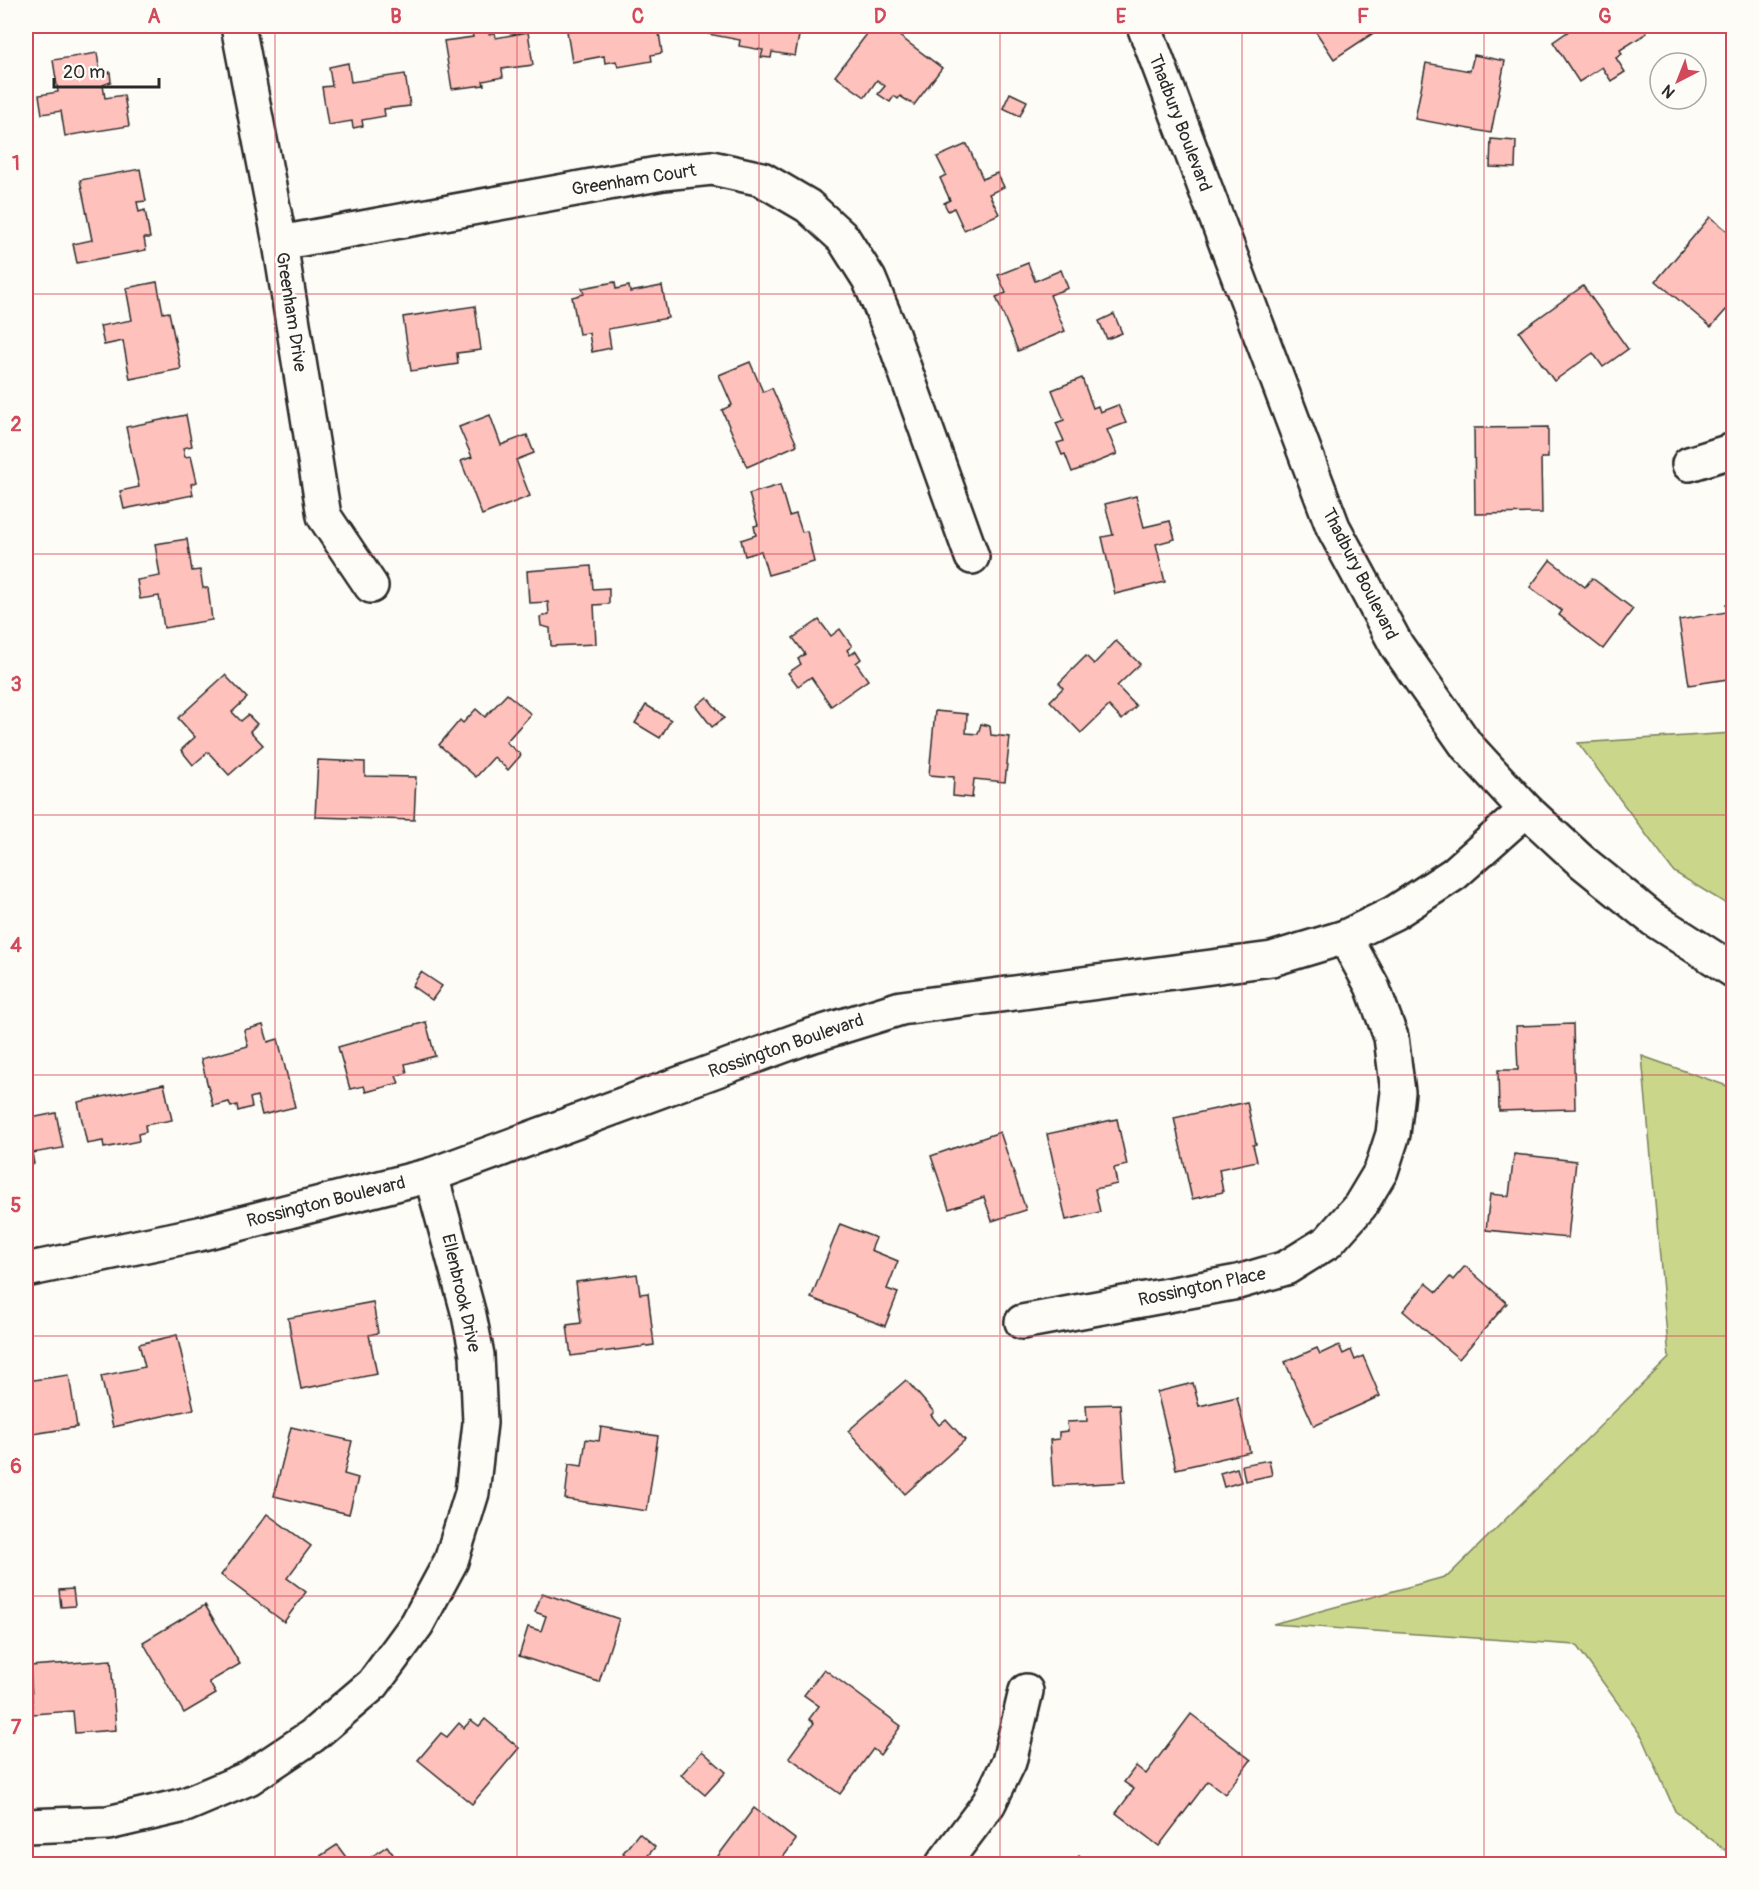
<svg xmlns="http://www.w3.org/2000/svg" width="1759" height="1890" viewBox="0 0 1759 1890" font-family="Pangolin,sans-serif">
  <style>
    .green { fill: #cad78b; stroke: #7a815b; stroke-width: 1.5 }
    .building { fill: #fec1bc; stroke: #2b2b2b; stroke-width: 1.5 }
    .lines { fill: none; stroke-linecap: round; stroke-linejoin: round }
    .minor-casing { stroke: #2b2b2b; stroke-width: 38 }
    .minor { stroke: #fdfcf7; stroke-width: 33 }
    .grid { fill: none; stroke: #d1495b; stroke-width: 1.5; stroke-opacity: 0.55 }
    .labels { text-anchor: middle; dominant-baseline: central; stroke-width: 5; stroke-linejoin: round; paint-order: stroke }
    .street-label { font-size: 18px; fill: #2b2b2b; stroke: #fdfcf7 }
    .neatline { fill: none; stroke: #d1495b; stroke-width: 2 }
    .grid-label { font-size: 20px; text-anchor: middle; font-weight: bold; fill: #d1495b }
  </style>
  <rect width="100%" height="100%" fill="#fdfcf7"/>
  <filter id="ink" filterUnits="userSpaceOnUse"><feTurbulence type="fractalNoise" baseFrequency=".0167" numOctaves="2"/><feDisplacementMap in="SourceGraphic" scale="12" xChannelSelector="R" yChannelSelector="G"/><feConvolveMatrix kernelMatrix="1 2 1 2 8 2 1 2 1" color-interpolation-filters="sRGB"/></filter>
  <g filter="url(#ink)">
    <!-- green -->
    <g class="green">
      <polygon points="1733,733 1734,733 1733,908 1674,872 1578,743"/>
      <polygon points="1642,1056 1733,1088 1733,1856 1675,1811 1643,1738 1576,1645 1273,1624 1448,1576 1669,1358"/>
    </g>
    <!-- building -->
    <g class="building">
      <polygon points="471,26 488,26 489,34 495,33 496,38 528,32 533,65 502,69 503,77 483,81 484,85 452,89 444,41 473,37"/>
      <polygon points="596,26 658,26 662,53 651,55 652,61 618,67 616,61 605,63 604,56 572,62 567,31"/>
      <polygon points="710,26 801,26 795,56 772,52 771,58 761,57 763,50 739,46 740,40 708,34"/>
      <polygon points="873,26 886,26 942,68 914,105 900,96 898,99 894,96 890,102 878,94 885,86 877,80 865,97 835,76"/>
      <polygon points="1312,26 1384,26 1334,59"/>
      <polygon points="1576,26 1582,27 1584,26 1642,26 1647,33 1620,50 1622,54 1616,58 1625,72 1611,81 1602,67 1579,82 1553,42"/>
      <polygon points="97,53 100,73 110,72 111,82 103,85 105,98 124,95 129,126 65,136 61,111 42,114 39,95 58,92 53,60"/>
      <polygon points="1474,55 1505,61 1491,133 1415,119 1426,63 1470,71"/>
      <polygon points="348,63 351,82 405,74 410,106 384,109 385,116 362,120 363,126 353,128 352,121 328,125 322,87 332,86 329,67"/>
      <polygon points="1010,93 1027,101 1020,116 1003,108"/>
      <polygon points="1491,139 1516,141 1515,168 1490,167"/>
      <polygon points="967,144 983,179 997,173 1004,187 989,194 999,214 964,230 954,208 948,211 944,203 950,200 940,178 946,175 937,157"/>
      <polygon points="140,169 146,201 137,202 139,212 145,210 150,238 144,238 146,250 77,263 73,244 92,240 80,180"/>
      <polygon points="1710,217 1734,236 1734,295 1731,298 1734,301 1711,327 1656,281"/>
      <polygon points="1028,263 1035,281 1061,270 1068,288 1050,295 1065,331 1018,351 996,297 1006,293 998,275"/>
      <polygon points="157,282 163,313 169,312 181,369 130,379 123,341 104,345 100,326 132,320 126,288"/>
      <polygon points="615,282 616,289 629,286 630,292 662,286 668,318 608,329 611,348 592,352 589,333 579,334 572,297 584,294 582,288"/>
      <polygon points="1583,286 1628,349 1603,367 1593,353 1554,381 1519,332"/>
      <polygon points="475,306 481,350 457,353 458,364 411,371 403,317"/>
      <polygon points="1114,314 1122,333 1107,339 1099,321"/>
      <polygon points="750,362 763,392 772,388 797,445 747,467 722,410 732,405 719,375"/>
      <polygon points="1082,378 1093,408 1098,406 1100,412 1118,405 1126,423 1107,430 1117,454 1072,472 1065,454 1062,455 1057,443 1064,441 1056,423 1064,420 1052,390"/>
      <polygon points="186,415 192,446 183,448 185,457 191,456 197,482 191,484 193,495 124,509 120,491 139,487 126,427"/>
      <polygon points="490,415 501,445 527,435 534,453 516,460 530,496 482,515 461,461 472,457 459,427"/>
      <polygon points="1548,427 1548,458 1541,458 1542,513 1475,514 1474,428"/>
      <polygon points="780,485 789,516 796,514 802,532 807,531 814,562 768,575 761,551 745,556 741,540 756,535 754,526 758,525 749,494"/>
      <polygon points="1136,496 1144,527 1170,521 1175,539 1156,544 1165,582 1115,594 1102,537 1113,535 1105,504"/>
      <polygon points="187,539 192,571 200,570 203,588 208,588 212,620 164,628 159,596 140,599 137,580 160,576 155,544"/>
      <polygon points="1550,560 1585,587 1592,578 1633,609 1603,649 1559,615 1562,611 1530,587"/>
      <polygon points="591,566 593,589 609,588 609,604 594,605 596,644 551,646 550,628 541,626 540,617 549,614 548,602 529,603 527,571"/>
      <polygon points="1734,603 1734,678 1689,685 1679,620 1727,612 1726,604"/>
      <polygon points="819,620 831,636 840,629 852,646 847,650 850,655 856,651 861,659 856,663 868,680 831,706 811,677 798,686 788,673 801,664 798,659 805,654 793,638"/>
      <polygon points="1116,641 1140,664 1117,686 1136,706 1122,720 1109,706 1081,733 1050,701 1063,688 1059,683 1086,656 1094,664"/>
      <polygon points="225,675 247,698 232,712 241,721 248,715 257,724 250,731 263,745 229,775 208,752 193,765 181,750 195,737 178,718"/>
      <polygon points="507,694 531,714 506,742 521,755 508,770 494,757 476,777 439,745 460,720 463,723 476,709 485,717"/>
      <polygon points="707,697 724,718 712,727 696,706"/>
      <polygon points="646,705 671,720 660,738 635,723"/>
      <polygon points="935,711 967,714 966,733 978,734 981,724 990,726 991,735 1010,737 1005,782 974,779 972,798 953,796 954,777 929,775"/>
      <polygon points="318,760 365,762 365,776 416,777 414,820 315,817"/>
      <polygon points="421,972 442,986 432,1000 412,986"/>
      <polygon points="426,1022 435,1056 405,1064 407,1073 396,1076 399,1083 366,1092 364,1086 350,1089 338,1047"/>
      <polygon points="1573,1024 1575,1109 1499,1111 1498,1070 1518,1070 1516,1026"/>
      <polygon points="263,1025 268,1042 278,1039 295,1107 262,1115 257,1096 250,1098 252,1107 238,1111 237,1105 231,1107 229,1102 213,1106 201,1059 248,1046 244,1030"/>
      <polygon points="164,1084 172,1120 145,1125 146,1132 138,1134 139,1141 104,1148 103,1141 87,1144 78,1102"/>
      <polygon points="1247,1102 1256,1144 1253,1145 1257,1161 1219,1169 1223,1192 1192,1199 1174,1118"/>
      <polygon points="56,1113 63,1148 32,1153 34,1164 26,1166 26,1119"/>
      <polygon points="1117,1119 1127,1165 1114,1168 1117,1184 1095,1189 1100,1212 1066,1220 1047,1134"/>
      <polygon points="1000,1132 1026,1210 992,1221 984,1197 949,1209 931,1156"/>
      <polygon points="1514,1154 1576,1161 1568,1238 1486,1230 1490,1194 1509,1196"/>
      <polygon points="840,1224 876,1238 871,1250 898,1261 887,1289 898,1293 885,1326 811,1298"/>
      <polygon points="1465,1266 1507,1303 1459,1359 1403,1311 1426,1283 1437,1292 1450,1277 1453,1280"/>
      <polygon points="637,1274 640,1294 648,1293 654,1345 571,1356 567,1325 581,1323 576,1282"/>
      <polygon points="373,1302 378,1333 369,1335 377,1374 301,1389 288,1318"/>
      <polygon points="177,1335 194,1409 113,1427 101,1376 145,1367 139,1344"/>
      <polygon points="1339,1345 1343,1354 1351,1350 1355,1360 1363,1356 1380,1396 1314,1426 1285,1362 1317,1348 1320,1354"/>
      <polygon points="69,1375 77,1427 26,1435 26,1381"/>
      <polygon points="906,1380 934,1412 931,1415 939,1425 946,1419 965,1440 905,1494 848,1431"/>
      <polygon points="1193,1383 1199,1406 1237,1397 1250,1452 1176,1469 1157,1392"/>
      <polygon points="1120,1404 1125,1482 1053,1486 1050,1440 1059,1439 1059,1432 1068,1431 1067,1422 1087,1421 1086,1405"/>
      <polygon points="291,1427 352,1441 344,1474 358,1478 349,1514 274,1496"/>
      <polygon points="601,1427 658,1436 647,1511 565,1499 569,1464 582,1466 586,1439 599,1441"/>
      <polygon points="1269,1460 1272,1475 1245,1481 1242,1465"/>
      <polygon points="1237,1468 1241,1482 1224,1487 1220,1473"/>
      <polygon points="267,1514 311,1546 287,1578 306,1592 284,1622 221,1575"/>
      <polygon points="73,1589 75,1606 61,1607 59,1590"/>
      <polygon points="542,1593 619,1619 599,1682 519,1656 528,1627 541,1631 546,1616 535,1612"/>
      <polygon points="205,1605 240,1664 209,1682 216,1694 184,1713 143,1642"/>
      <polygon points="111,1660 116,1730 75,1733 73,1711 33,1714 30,1666"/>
      <polygon points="824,1669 901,1726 880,1755 873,1749 840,1794 789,1757 814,1723 809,1719 819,1706 804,1695"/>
      <polygon points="1191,1714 1251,1760 1225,1794 1208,1781 1159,1846 1116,1813 1134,1789 1124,1782 1136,1766 1146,1774"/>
      <polygon points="485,1719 519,1748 472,1804 418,1760 441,1733 447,1737 459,1723 464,1728 471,1720 479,1726"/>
      <polygon points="702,1751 726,1772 705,1795 681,1775"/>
      <polygon points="754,1808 796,1840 778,1864 712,1864"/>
      <polygon points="639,1833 655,1847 641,1864 637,1864 623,1853"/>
      <polygon points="337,1845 351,1864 308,1864"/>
      <polygon points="387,1846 400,1864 361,1864"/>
      <polygon points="1079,1856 1090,1864 1072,1864"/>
    </g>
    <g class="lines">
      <!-- minor casing -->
      <g class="minor-casing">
        <g id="minor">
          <polyline points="238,26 280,243 324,516 371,586"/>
          <polyline points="1144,26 1333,527 1397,646 1467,746 1526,810 1580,860 1653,919 1734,971"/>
          <polyline points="280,243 663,173 712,168 762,179 808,206 843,238 869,279 892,334 972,557"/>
          <polyline points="1689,464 1734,450"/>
          <polyline points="26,1270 199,1234 431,1175 804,1038 901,1008 1272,959 1345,937 1394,913 1454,874 1526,810"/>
          <polyline points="1022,1322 1238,1282 1286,1268 1328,1242 1360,1206 1381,1171 1393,1134 1398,1092 1391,1037 1372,986 1345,937"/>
          <polyline points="26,1826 108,1823 185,1805 249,1778 312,1736 373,1684 417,1624 451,1561 472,1493 480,1423 477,1355 469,1315 431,1175"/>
          <polyline points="943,1864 989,1803 1009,1762 1026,1691"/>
        </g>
      </g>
      <!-- minor -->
      <use href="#minor" class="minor"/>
    </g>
  </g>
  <!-- grid -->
  <path class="grid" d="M275,26v1838M517,26v1838M759,26v1838M1000,26v1838M1242,26v1838M1484,26v1838M26,294h1708M26,554h1708M26,815h1708M26,1075h1708M26,1336h1708M26,1596h1708"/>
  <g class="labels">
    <!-- street labels -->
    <g class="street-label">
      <text transform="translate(1180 123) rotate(69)">Thadbury Boulevard</text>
      <text transform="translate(634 180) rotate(-9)">Greenham Court</text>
      <text transform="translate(291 312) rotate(81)">Greenham Drive</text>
      <text transform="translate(1360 574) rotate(63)">Thadbury Boulevard</text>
      <text transform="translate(786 1046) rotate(-19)">Rossington Boulevard</text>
      <text transform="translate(326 1202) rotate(-14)">Rossington Boulevard</text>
      <text transform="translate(1202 1287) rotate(-12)">Rossington Place</text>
      <text transform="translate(461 1293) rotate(77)">Ellenbrook Drive</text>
    </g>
  </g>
  <!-- margin -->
  <rect width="1759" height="1890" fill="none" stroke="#fdfcf7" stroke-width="66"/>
  <!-- north arrow -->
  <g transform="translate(1678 81) rotate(222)"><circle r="28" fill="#fdfcf7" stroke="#a9a8a5" stroke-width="1.5"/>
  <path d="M0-4.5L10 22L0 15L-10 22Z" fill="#d1495b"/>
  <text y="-9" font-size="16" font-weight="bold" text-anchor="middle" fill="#2b2b2b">N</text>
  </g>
  <!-- scale -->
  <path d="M54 78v9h105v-9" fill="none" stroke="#2b2b2b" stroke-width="3"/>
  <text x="63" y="78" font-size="18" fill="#2b2b2b" stroke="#fdfcf7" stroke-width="4.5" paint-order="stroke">20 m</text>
  <rect x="33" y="33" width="1693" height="1824" class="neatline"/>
  <g class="grid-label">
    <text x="154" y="23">A</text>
    <text x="396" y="23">B</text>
    <text x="638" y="23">C</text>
    <text x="880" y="23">D</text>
    <text x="1121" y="23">E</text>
    <text x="1363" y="23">F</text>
    <text x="1605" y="23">G</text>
    <text x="16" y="170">1</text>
    <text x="16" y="431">2</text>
    <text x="16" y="691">3</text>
    <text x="16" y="952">4</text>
    <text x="16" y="1212">5</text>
    <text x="16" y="1473">6</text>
    <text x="16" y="1734">7</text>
  </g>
</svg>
